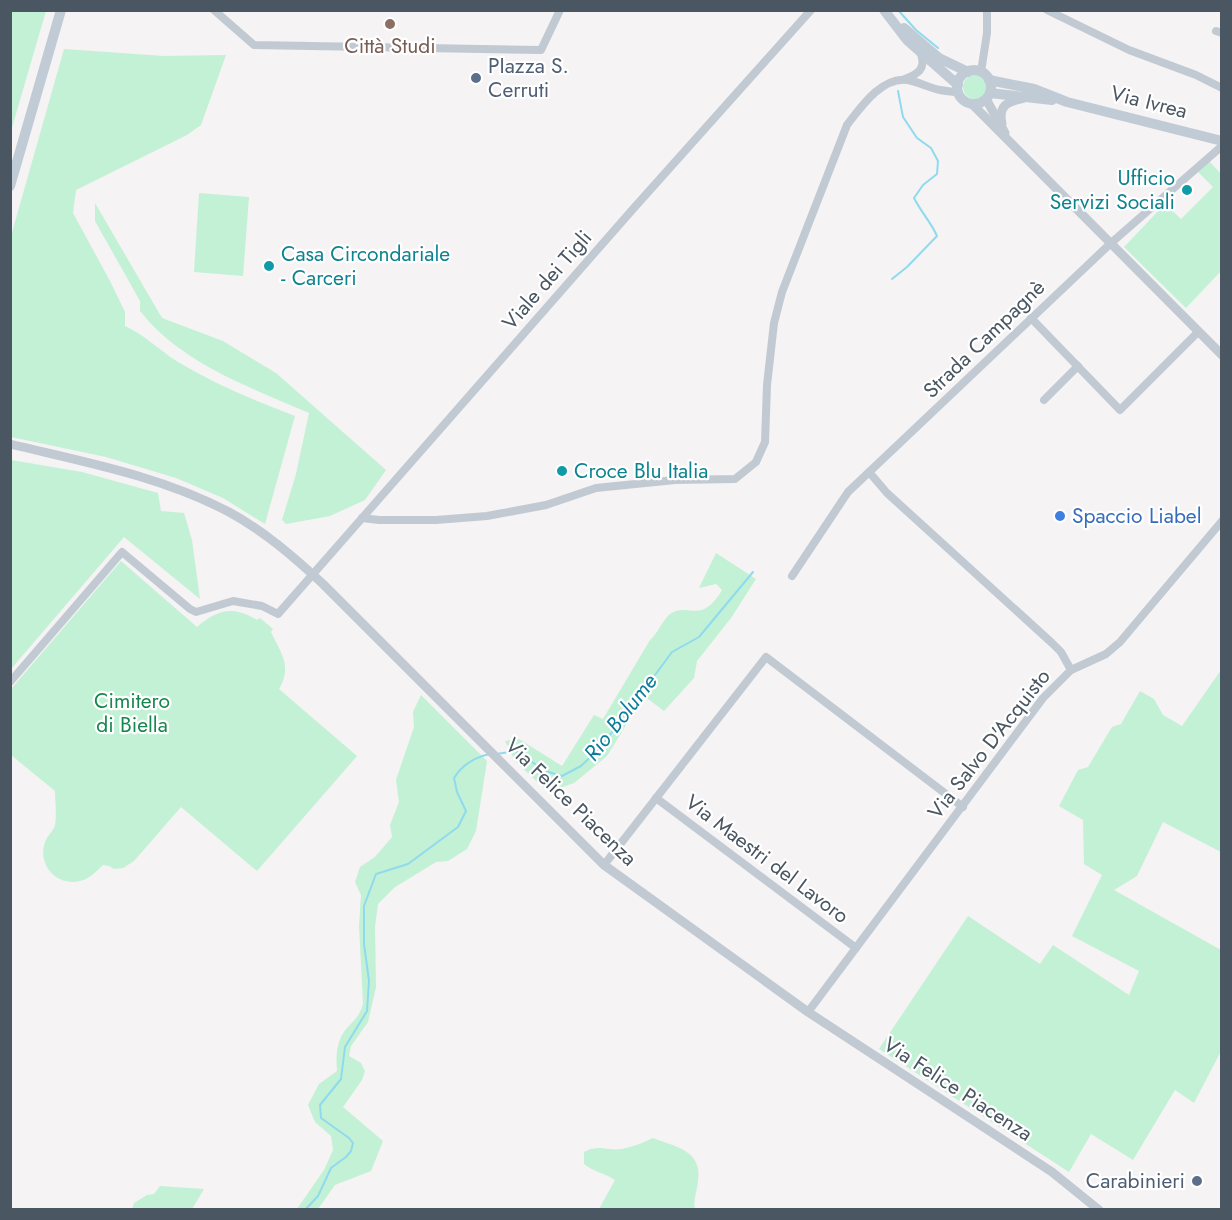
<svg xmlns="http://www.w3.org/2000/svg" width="1232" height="1220" viewBox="0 0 1232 1220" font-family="Jost,sans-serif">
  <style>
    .green { fill: #c3f1d5 }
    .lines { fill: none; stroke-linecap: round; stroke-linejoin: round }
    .stream { stroke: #90daee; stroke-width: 2 }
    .minor { stroke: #c1cad2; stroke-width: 8 }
    .tertiary { stroke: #c1cad2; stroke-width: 9 }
    .secondary { stroke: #c1cbd6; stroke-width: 10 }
    .education-dot { fill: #8d6e63; stroke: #fff; stroke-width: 2 }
    .service-dot { fill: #5c6f8a; stroke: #fff; stroke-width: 2 }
    .culture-dot { fill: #0f9aa8; stroke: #fff; stroke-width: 2 }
    .shop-dot { fill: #3f7fe0; stroke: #fff; stroke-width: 2 }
    .labels { text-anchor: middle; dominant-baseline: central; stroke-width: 4.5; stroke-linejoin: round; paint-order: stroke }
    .education-label { font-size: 21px; fill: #785e54; stroke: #fff }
    .service-label { font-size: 21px; fill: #4e5e75; stroke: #fff; text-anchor: start }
    .street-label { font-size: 21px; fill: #4a5661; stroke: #fff }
    .culture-label { font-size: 21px; fill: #0d838f; stroke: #fff; text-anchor: start }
    .shop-label { font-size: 21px; fill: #366cbe; stroke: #fff; text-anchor: start }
    .park-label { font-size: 21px; fill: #17864f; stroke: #fff }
    .water-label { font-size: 22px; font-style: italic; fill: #0c7c9b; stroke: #fff }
  </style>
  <rect width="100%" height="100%" fill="#f5f3f3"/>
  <!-- green -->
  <g class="green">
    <polygon points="11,10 46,11 11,131 10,11"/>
    <path d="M64,49l100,7 62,-1 -25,70 -14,10 -111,55 -3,23 37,68 15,31v14c20,9 34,24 53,36 37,22 77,39 117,54l-30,108 -42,-26 -47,-20 -70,-21 -95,-20v-201z"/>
    <circle cx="975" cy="87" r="12"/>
    <polygon points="1208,160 1221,174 1221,271 1186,308 1124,247 1165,204 1181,219 1213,187 1197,171"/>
    <polygon points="199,193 249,197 243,276 194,272"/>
    <path d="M95,203l67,115 61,23 53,32 110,97 -21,30 -35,16 -44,8 -4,-4 14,-46 13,-61c-60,-26 -128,-50 -169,-102v-10l-45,-80z"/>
    <polygon points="11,460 82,472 158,493 161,511 184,513 192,540 200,599 124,537 11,669"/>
    <path d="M716,553l40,26 -25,39 -34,43 -3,17 -30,33 -20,-15 -37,60 -33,27 -26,9 -33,-31 -10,-20 14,-2 43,27 32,-51 9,4 47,-79c8,-7 12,-19 20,-26 11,-8 21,-1 32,-4 9,-3 16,-13 20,-20l-6,-6 -17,4z"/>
    <path d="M121,561l76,66c20,-17 35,-22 60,-7l3,-2 13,11 -2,3c9,20 22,33 8,57l78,67 -100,115 -76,-64 -47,54 -11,7 -9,1 -5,-3 -6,-1c-11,11 -21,20 -37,16 -18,-4 -28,-24 -20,-41 2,-5 8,-10 9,-15 2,-10 0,-24 0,-34l-44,-36v-66z"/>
    <polygon points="1221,670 1221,852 1163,822 1137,876 1114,890 1221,950 1221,1051 1194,1103 1175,1090 1133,1160 1091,1134 1069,1172 879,1049 968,916 1040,964 1053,945 1129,995 1139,971 1072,936 1102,875 1084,864 1083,820 1059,806 1078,770 1088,767 1112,727 1121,724 1140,691 1154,699 1163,715 1182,726"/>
    <path d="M421,695l66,66 -11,70 -9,18 -19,12 -12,1 -31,19 -10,6 -17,17 -3,23 1,60 -8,35 -17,24 -2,10 12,7 4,8 -3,9 -19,27 40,34 -12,30 -36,14 -17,24h-21l27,-39 9,-20 -2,-14 -16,-14 -7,-17 11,-21 18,-13c-1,-12 -1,-23 4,-34 7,-14 17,-15 22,-33l-4,-78 2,-31 -6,-13 5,-15 15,-10 17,-20 -2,-12 9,-23 -3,-22 18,-53 -1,-15z"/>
    <path d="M653,1138c23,9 50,12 45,44 -1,9 -5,18 -3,27h-96l16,-29c-10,-7 -21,-8 -31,-16v-12c16,-8 21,-1 37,-3 11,-2 22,-6 32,-11z"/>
    <polygon points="160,1186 204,1189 192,1209 132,1209 134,1203 147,1195 154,1194"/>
  </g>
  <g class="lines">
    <!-- stream -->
    <g class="stream">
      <polyline points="898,10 916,30 938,48"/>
      <path d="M892,279l15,-12 30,-31c-6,-14 -16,-24 -23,-38l9,-13 14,-11 1,-13 -7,-13 -14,-10 -14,-21 -5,-26"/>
      <polyline points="496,754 516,751 545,771 562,776 581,766 601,747 618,724 635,695 652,679 672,652 699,637 753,572"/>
      <path d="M305,1210l13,-14 13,-28 15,-11 5,-6 2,-8 -4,-5 -28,-20 -1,-13 21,-26 4,-32 22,-36 2,-30 -5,-37v-38l12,-32 32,-10 50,-37 8,-16 -9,-19 -3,-14c8,-13 22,-21 36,-24"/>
    </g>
    <!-- minor -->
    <g class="minor">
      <polyline points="214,10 254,45 541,50 560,10"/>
      <polyline points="1047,10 1129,50 1196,75 1222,88"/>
      <polyline points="1216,31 1222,33"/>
      <polyline points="981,72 987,33 987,10"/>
      <path d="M905,79c13,-5 21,-10 16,-25"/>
      <polyline points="1031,318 1120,410 1198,332"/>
      <polyline points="1044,400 1078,366"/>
      <polyline points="869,472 887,493 1052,643 1061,652 1071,670"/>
      <path d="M362,518l17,2h57l51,-4 59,-11 50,-17 79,-8 60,-1 21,-17 9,-20 2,-57 7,-62 8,-31 65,-167c14,-18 35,-49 61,-45 11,2 21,8 32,10 6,1 12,2 18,2"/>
      <polyline points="792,576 848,492 1111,243 1222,146"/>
      <polyline points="10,682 122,552 190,609 196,612 233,601 262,606 278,614 633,209 811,10"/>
      <polyline points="656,798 856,948"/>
      <polyline points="604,865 766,657 963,807"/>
      <polyline points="808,1012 1043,698 1071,670 1106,654 1120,642 1222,521"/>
    </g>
    <!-- tertiary -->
    <g class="tertiary">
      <polyline points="986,99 1005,133"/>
      <polyline points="972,104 1222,355"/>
      <path d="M1002,124c-4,-19 5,-22 22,-26"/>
      <path d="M10,444c74,18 151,32 219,68 35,19 65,45 94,72l281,281 204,147 244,160 47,38"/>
    </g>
    <!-- secondary -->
    <g class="secondary">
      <polyline points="884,10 907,40 958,85"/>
      <polyline points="904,28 939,58 968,72"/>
      <circle cx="974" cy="87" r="17"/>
      <polyline points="989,80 1034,89 1067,102 1222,141"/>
      <polyline points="990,93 1052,100"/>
      <polyline points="10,186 61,10"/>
    </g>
  </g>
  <!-- markers -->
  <circle class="education-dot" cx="390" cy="24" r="6"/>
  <g class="service-dot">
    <circle cx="476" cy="78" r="6"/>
    <circle cx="1197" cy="1181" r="6"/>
  </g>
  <g class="culture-dot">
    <circle cx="1187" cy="190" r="6"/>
    <circle cx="269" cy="266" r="6"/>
    <circle cx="562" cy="471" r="6"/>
  </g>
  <circle class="shop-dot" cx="1060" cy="516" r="6"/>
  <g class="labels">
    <!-- education labels -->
    <g class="education-label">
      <text x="390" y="46">Città Studi</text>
    </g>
    <!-- service labels -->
    <g class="service-label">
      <text x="488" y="66">PIazza S.<tspan x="488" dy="24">Cerruti</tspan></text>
      <text x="1185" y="1181" text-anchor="end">Carabinieri</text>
    </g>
    <!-- street labels -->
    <g class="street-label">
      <text transform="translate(1149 102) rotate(14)">Via Ivrea</text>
      <text transform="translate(547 280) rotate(-49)">Viale dei Tigli</text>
      <text transform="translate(984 339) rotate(-44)">Strada Campagnè</text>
      <text transform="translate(989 744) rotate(-52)">Via Salvo D'Acquisto</text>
      <text transform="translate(571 802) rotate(44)">Via Felice Piacenza</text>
      <text transform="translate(767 859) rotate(37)">Via Maestri del Lavoro</text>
      <text transform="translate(958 1089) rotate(33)">Via Felice Piacenza</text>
    </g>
    <!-- culture labels -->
    <g class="culture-label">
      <text x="1175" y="178" text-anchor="end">Ufficio<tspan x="1175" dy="24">Servizi Sociali</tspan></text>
      <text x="281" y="254">Casa Circondariale<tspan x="281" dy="24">- Carceri</tspan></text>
      <text x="574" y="471">Croce Blu Italia</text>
    </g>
    <!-- shop labels -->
    <g class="shop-label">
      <text x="1072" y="516">Spaccio Liabel</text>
    </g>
    <!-- park labels -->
    <g class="park-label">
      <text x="132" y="701">Cimitero<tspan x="132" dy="24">di Biella</tspan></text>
    </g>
    <!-- water labels -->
    <g class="water-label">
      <text transform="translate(620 717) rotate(-52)">Rio Bolume</text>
    </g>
  </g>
  <!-- border -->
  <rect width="1232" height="1220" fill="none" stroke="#4a5661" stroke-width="24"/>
</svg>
